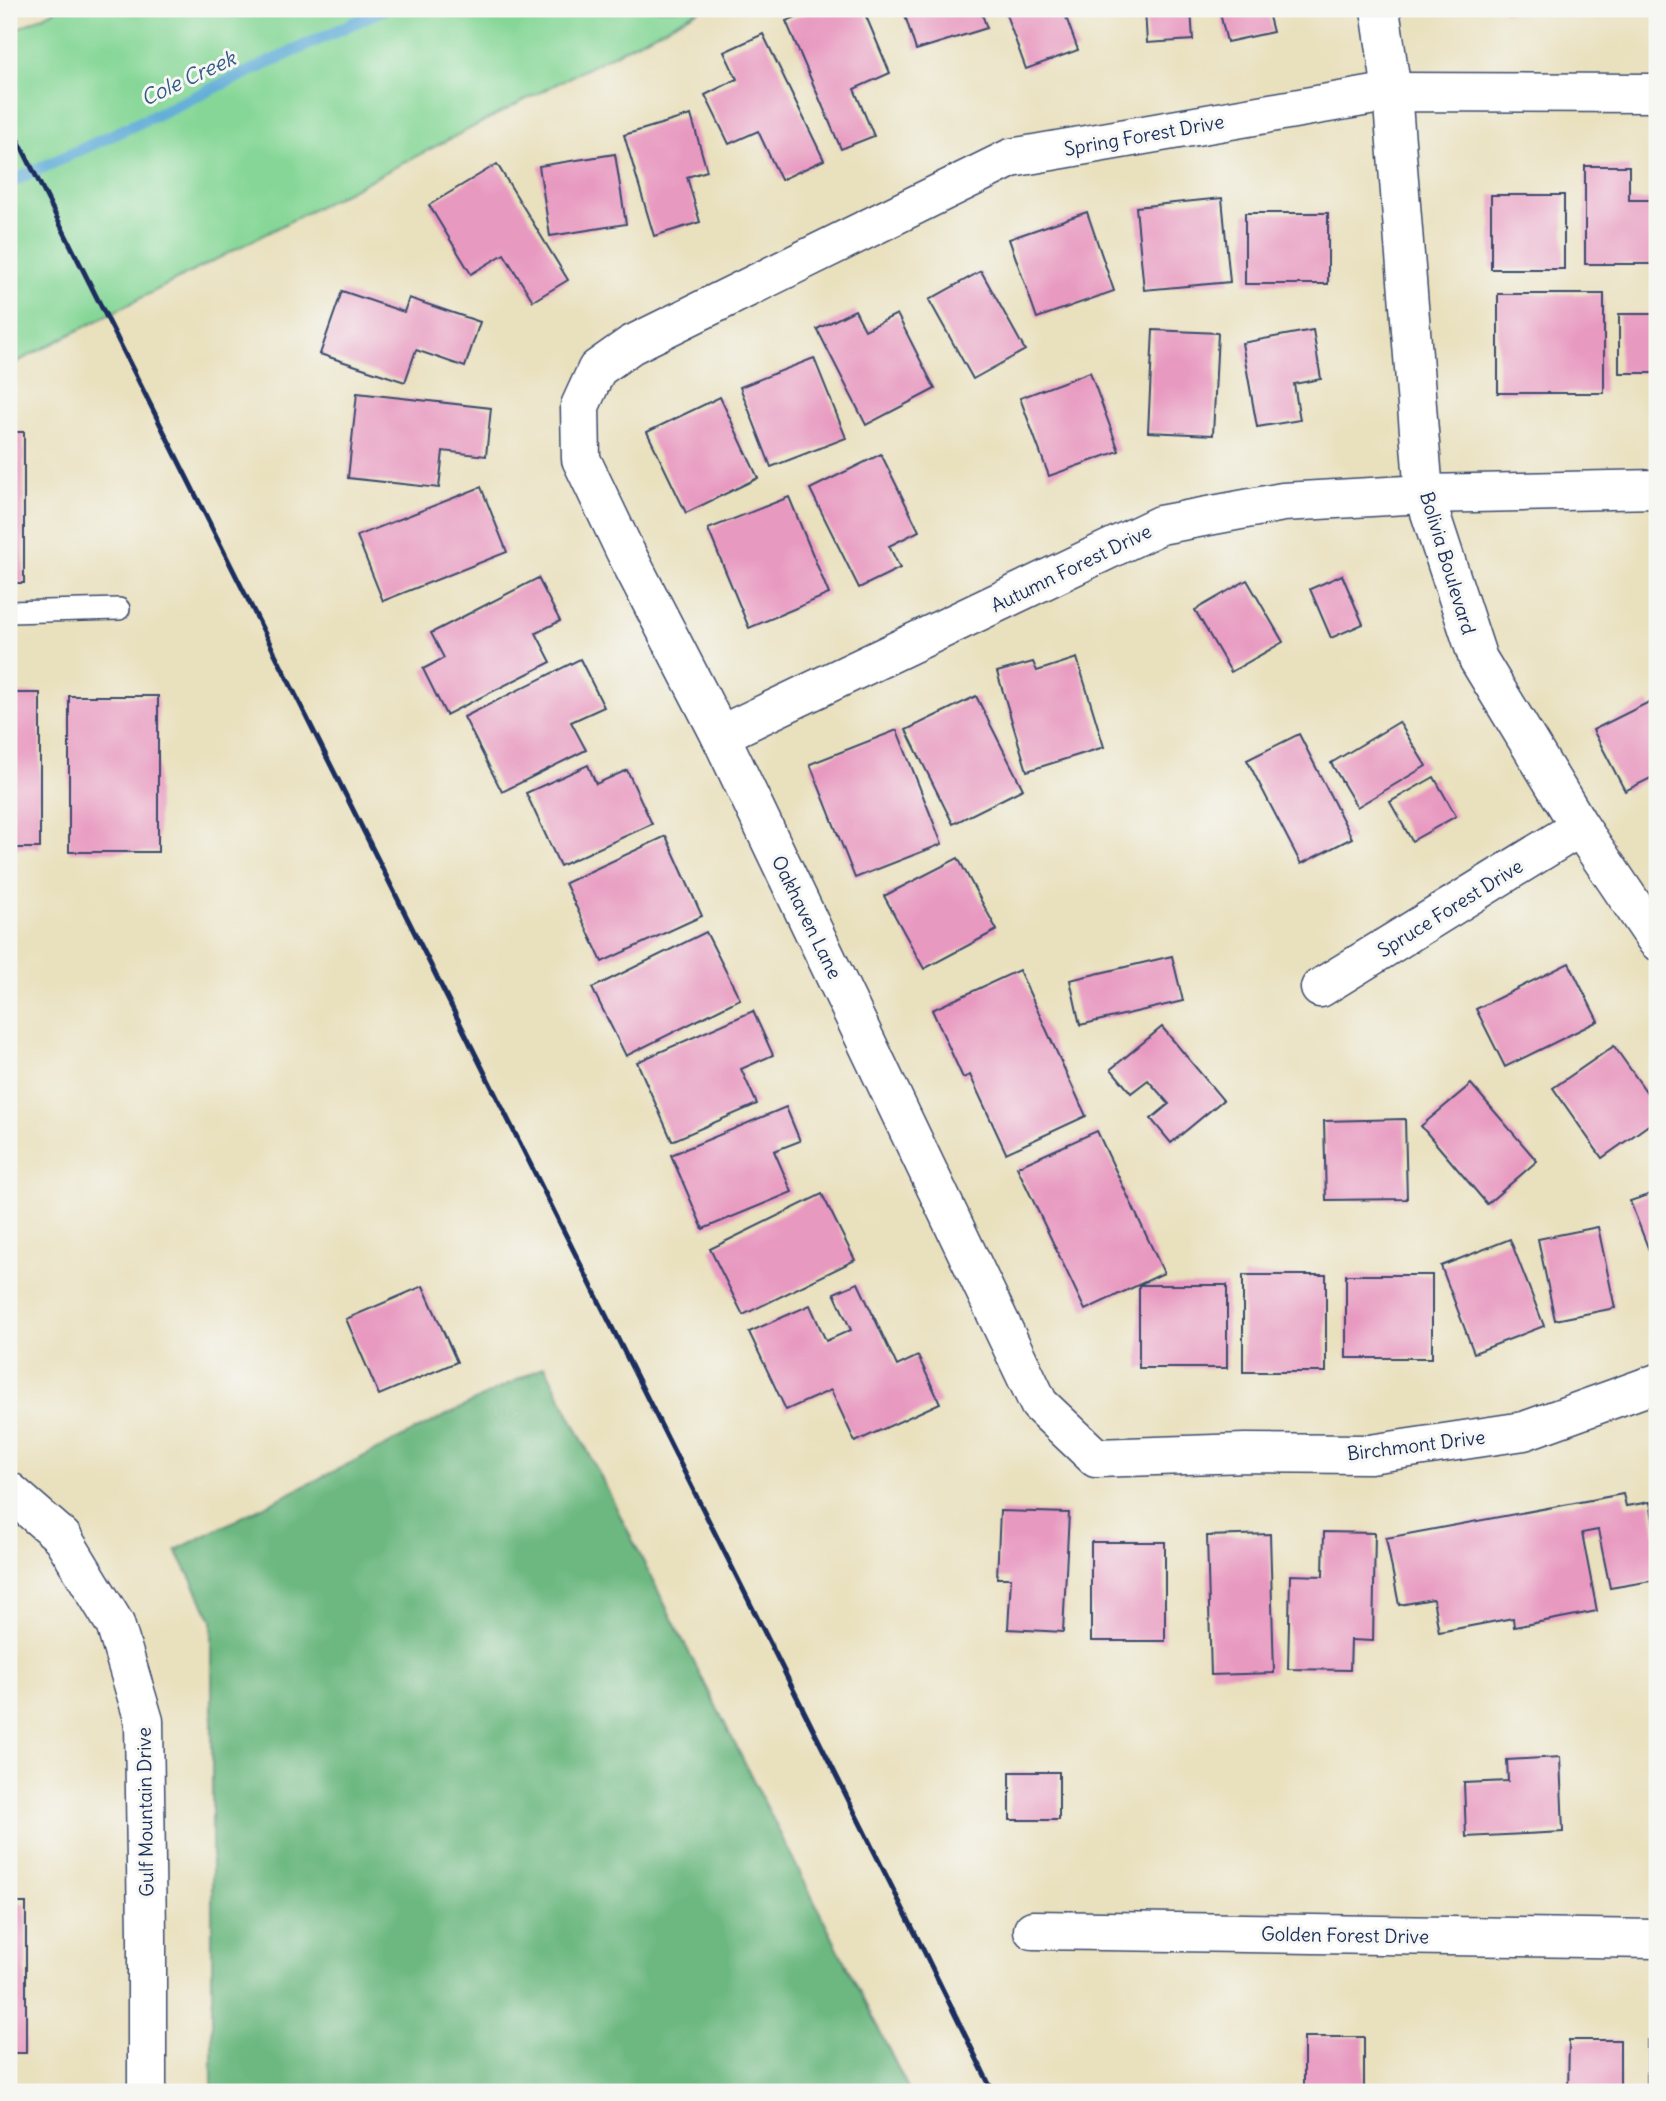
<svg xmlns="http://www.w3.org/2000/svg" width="1666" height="2101" viewBox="0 0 1666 2101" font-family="Delius,sans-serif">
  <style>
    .green { fill: #86d797; stroke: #50837a; stroke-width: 2 }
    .forest { fill: #6cb880; stroke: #44746f; stroke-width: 2 }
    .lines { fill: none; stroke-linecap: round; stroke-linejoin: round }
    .stream { stroke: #5dabd7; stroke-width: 12 }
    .building { fill: #e899c0 }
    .service-casing { stroke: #3a4a6c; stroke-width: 24 }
    .minor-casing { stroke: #3a4a6c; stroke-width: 41 }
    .tertiary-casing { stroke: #3a4a6c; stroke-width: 41 }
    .service { stroke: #fff; stroke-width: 21 }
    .minor { stroke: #fff; stroke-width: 38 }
    .tertiary { stroke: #fff; stroke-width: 38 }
    .rail { stroke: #1b2f5e; stroke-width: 5 }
    .labels { text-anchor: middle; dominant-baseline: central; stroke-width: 6; stroke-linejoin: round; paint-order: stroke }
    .street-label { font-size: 19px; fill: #1b2f5e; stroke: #f6f6f2 }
    .water-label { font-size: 21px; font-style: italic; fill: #325a88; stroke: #f6f6f2 }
  </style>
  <rect width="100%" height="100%" fill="#f6f6f2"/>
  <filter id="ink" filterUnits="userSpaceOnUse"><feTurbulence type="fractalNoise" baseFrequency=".0143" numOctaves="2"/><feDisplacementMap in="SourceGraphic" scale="14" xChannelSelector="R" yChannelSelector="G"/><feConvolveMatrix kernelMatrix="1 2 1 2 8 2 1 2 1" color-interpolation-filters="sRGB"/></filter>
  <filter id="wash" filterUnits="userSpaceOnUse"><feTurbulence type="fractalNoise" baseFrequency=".00686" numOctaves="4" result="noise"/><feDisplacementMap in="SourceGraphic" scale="28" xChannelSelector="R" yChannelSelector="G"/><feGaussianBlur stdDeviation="1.57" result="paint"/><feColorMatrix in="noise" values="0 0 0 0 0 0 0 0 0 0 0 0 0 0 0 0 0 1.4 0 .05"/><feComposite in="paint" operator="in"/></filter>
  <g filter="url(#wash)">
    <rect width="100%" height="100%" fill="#e9e0bd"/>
    <!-- green -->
    <polygon class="green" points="58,9 702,9 9,366 9,33"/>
    <!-- forest -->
    <polygon class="forest" points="545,1366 910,2092 212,2092 212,1620 176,1550"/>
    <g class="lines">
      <!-- stream -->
      <polyline class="stream" points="9,183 384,9"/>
    </g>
    <g id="blocks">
      <!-- building -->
      <g class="building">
        <polygon points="816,9 863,9 890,73 854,89 874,136 841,149 786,21"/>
        <polygon points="903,9 980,9 987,28 916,50"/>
        <polygon points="1004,9 1063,9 1078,50 1026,69"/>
        <polygon points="1145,9 1191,9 1193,40 1147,43"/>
        <polygon points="1219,9 1267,9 1273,32 1227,42"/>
        <rect x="1503" y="9" width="53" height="3"/>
        <polygon points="763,34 824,160 781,180 758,131 729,144 705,95 737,79 724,52"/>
        <polygon points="691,115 707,171 687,177 700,222 654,236 624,135"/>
        <polygon points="615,154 626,224 550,236 539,166"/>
        <polygon points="497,164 568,280 533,301 504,254 471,274 429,205"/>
        <polygon points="1585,166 1629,166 1629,200 1657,200 1657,264 1585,264"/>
        <rect x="1491" y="195" width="73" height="74"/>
        <polygon points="1222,198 1230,282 1144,290 1136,207"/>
        <polygon points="1087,212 1114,291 1037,318 1009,239"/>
        <rect x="1245" y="213" width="83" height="71"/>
        <polygon points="981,271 1025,350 973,379 929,300"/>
        <polygon points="342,291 404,312 409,298 480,322 465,367 416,350 405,382 320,354"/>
        <rect x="1498" y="294" width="106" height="99"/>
        <polygon points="855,310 865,330 897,314 935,389 866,425 817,329"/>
        <rect x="1619" y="314" width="38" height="59"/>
        <polygon points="1153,330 1218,333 1213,435 1148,432"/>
        <polygon points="1313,330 1321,379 1294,384 1300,420 1257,427 1242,343"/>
        <polygon points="814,358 846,438 771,467 740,387"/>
        <polygon points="1090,372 1119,451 1049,476 1020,398"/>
        <polygon points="357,393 491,408 486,456 443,451 439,488 348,478"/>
        <polygon points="720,397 758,478 686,513 647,432"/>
        <rect x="9" y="432" width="15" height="151"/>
        <polygon points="881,454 919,531 889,546 900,568 859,588 810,489"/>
        <polygon points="481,487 507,552 383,601 357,536"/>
        <polygon points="789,497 829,594 749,628 708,529"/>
        <polygon points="1342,575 1363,624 1331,638 1310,589"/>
        <polygon points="538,578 560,621 536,633 551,662 446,715 423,669 444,658 431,633"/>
        <polygon points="1247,580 1283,642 1231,672 1195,610"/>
        <polygon points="1077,658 1104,747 1027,771 997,672 1033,662 1037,671"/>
        <polygon points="580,659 604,707 571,722 586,750 502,792 464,717"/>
        <rect x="9" y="693" width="31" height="155"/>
        <rect x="69" y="696" width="89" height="156"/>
        <polygon points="976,696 1023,789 953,824 906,730"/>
        <polygon points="1649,702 1657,718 1657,775 1625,791 1593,730"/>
        <polygon points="1399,722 1426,766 1357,807 1331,763"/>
        <polygon points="897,730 942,844 855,878 810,764"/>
        <polygon points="1299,734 1352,838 1301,864 1247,760"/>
        <polygon points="588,765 596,784 627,770 652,824 560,866 526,793"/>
        <polygon points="1434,777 1456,816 1412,841 1390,802"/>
        <polygon points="666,836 702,916 602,962 565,883"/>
        <polygon points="958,858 997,930 924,969 884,896"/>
        <polygon points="706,932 740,999 626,1056 592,988"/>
        <polygon points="1172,956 1183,1001 1080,1025 1070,980"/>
        <polygon points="1569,963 1598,1021 1505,1067 1476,1009"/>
        <polygon points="1019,970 1086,1116 1006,1153 970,1075 963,1078 932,1010"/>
        <polygon points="753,1011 773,1055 741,1069 757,1104 672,1141 637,1062"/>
        <polygon points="1162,1027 1223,1100 1171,1143 1151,1119 1169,1104 1148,1080 1131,1093 1111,1069"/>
        <polygon points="1614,1046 1657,1107 1657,1119 1602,1158 1553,1088"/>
        <polygon points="1471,1084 1537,1161 1487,1204 1421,1126"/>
        <polygon points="786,1107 800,1141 774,1151 792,1192 703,1229 671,1155"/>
        <polygon points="1405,1119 1407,1199 1326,1200 1324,1121"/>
        <polygon points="1097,1131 1164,1273 1085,1310 1017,1167"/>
        <polygon points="1657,1192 1657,1271 1630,1201"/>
        <polygon points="822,1194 855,1260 743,1315 710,1249"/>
        <polygon points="1598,1227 1615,1308 1555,1320 1538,1239"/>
        <polygon points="1510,1239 1544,1326 1474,1353 1441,1266"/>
        <rect x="1243" y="1275" width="83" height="97"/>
        <rect x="1346" y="1275" width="86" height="83"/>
        <polygon points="858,1283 897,1366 918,1356 940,1403 855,1442 831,1390 786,1410 749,1332 810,1305 826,1341 851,1330 834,1293"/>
        <rect x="1139" y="1285" width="88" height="83"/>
        <polygon points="423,1286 457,1362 379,1395 346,1319"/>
        <polygon points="1623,1494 1626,1506 1650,1502 1657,1543 1657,1580 1610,1588 1598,1530 1582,1533 1597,1611 1514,1627 1513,1618 1439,1632 1433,1599 1399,1605 1386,1538"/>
        <polygon points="1000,1511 1069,1513 1063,1632 1008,1629 1011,1578 997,1578"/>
        <polygon points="1324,1532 1375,1533 1373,1641 1351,1640 1350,1670 1288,1669 1290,1575 1323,1576"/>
        <polygon points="1270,1534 1274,1673 1211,1675 1207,1536"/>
        <rect x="1091" y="1542" width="74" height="99"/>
        <polygon points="1560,1757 1563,1832 1466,1837 1464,1783 1508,1781 1507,1760"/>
        <rect x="1010" y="1772" width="49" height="48"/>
        <rect x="9" y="1903" width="17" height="150"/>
        <rect x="1304" y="2037" width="60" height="55"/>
        <polygon points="1569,2040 1620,2040 1620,2092 1568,2092"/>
        <rect x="1647" y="2040" width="10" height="52"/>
      </g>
    </g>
  </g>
  <g filter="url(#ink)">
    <use href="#blocks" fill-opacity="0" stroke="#3a4a6c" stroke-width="2"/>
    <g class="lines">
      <!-- service casing -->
      <g class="service-casing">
        <polyline id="service" points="9,612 119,609"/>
      </g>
      <!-- minor casing -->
      <g class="minor-casing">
        <g id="minor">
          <polyline points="1657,93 1392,92 1011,158 631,345 597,369 580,406 581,459 625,551 720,735 1039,1404 1096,1458 1245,1453 1370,1454 1524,1431 1657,1383"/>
          <polyline points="720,735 1160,525 1283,502 1424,494 1657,489"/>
          <polyline points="1320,988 1580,827"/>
          <polyline points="9,1491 62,1537 115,1624 144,1721 147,1934 147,2092"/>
          <polyline points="1033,1930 1657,1939"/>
        </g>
      </g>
      <!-- tertiary casing -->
      <g class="tertiary-casing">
        <polyline id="tertiary" points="1380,9 1392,92 1424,494 1478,659 1580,827 1657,941"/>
      </g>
      <!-- service -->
      <use href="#service" class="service"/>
      <!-- minor -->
      <use href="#minor" class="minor"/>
      <!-- tertiary -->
      <use href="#tertiary" class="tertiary"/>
      <!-- rail -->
      <polyline class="rail" points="9,122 914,1931 993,2092"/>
    </g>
  </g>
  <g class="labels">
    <!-- street labels -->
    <g class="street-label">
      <text transform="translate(1144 135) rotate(-10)">Spring Forest Drive</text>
      <text transform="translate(1448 563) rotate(73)">Bolivia Boulevard</text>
      <text transform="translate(1071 568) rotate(-26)">Autumn Forest Drive</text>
      <text transform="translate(1450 908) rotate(-32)">Spruce Forest Drive</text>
      <text transform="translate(807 917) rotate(64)">Oakhaven Lane</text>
      <text transform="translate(1416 1445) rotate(-7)">Birchmont Drive</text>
      <text transform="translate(145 1812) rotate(-91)">Gulf Mountain Drive</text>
      <text transform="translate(1345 1935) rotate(1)">Golden Forest Drive</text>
    </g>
    <!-- water labels -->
    <g class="water-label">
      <text transform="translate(188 78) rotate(-25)">Cole Creek</text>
    </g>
  </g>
  <!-- margin -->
  <rect width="1666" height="2101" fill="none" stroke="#f6f6f2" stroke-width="35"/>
</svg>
